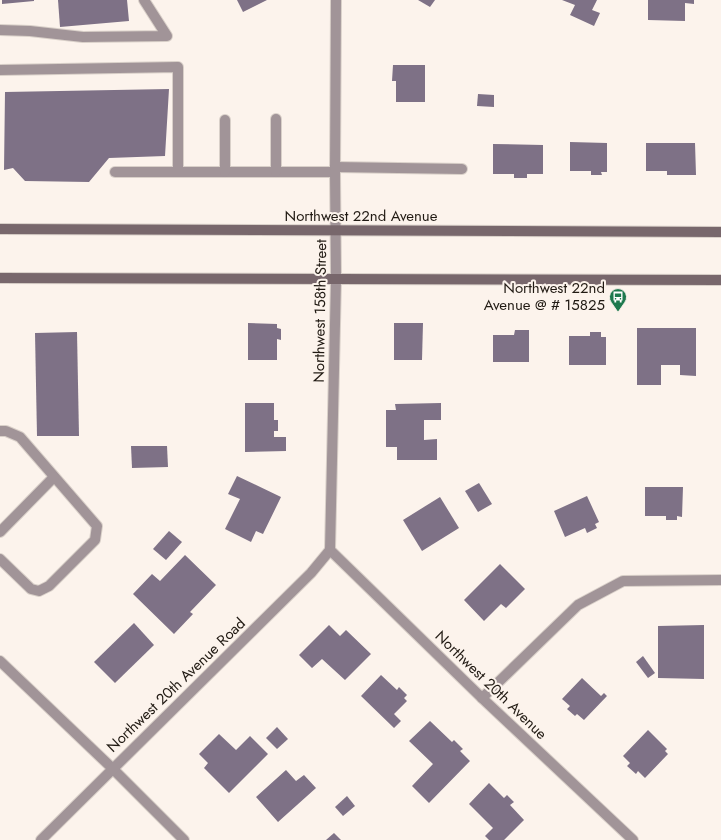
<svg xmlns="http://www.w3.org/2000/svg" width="721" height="840" viewBox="0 0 721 840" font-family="Jost,sans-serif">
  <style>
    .building { fill: #7e7186 }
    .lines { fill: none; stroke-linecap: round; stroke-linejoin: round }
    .lane-casing { stroke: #d9d0c9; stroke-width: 12 }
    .street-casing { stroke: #d9d0c9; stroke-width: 12 }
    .secondary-casing { stroke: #d9d0c9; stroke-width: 12 }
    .lane { stroke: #a19498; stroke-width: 10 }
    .street { stroke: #a19498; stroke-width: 10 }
    .secondary { stroke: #78676c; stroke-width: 10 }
    .labels { text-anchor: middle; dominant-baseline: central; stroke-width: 4; stroke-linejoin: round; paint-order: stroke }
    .street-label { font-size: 15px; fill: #211a13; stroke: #fcf3ec }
    .poi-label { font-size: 15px; fill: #211a13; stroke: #fcf3ec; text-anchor: end }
  </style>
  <rect width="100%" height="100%" fill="#fcf3ec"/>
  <!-- building -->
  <g class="building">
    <polygon points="2,0 34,0 34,1 2,4"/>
    <polygon points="58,0 127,0 129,21 60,27"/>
    <polygon points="237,0 267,0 243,12"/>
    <polygon points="418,0 435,0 430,7"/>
    <polygon points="562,0 597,0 592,10 600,13 594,26 570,15 575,5"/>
    <polygon points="648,0 694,0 694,4 685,3 685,21 648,20"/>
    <polygon points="393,65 425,65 425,102 396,102 396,81 392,81"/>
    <polygon points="169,89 165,156 109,158 89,182 25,181 13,168 4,170 5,92"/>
    <polygon points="478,94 494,95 494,107 477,106"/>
    <polygon points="570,142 607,143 607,172 601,172 602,175 591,175 591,171 570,171"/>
    <polygon points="646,143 695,143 696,175 667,175 667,171 646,171"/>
    <polygon points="493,144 543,145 543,174 527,174 527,178 514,178 514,174 493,174"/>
    <polygon points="248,323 277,324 277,328 281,329 281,340 277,339 277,360 248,360"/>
    <polygon points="394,323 423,323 422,360 394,360"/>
    <polygon points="637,328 696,328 696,376 680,375 680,365 661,365 661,385 637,385"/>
    <polygon points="515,330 529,330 529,362 493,362 493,335 514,335"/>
    <polygon points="77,332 79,436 37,436 35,333"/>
    <polygon points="590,332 601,332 601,337 606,337 606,365 569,365 569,336 590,336"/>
    <polygon points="245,403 274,403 274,420 278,420 278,431 274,431 274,437 286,437 286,451 245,452"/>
    <polygon points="441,403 441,420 424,420 424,440 437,439 437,460 397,460 397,447 386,447 386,410 396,410 395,404"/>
    <polygon points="131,446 167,446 168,467 132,468"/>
    <polygon points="237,476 281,497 263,534 256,531 251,542 225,529 240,499 228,494"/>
    <polygon points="479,483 492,504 478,512 465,491"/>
    <polygon points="645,487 683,487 682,517 677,516 677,520 666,520 666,516 645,516"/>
    <polygon points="587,496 599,522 595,524 597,528 587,533 585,528 565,537 554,511"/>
    <polygon points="440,497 459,528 422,551 403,520"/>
    <polygon points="169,531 182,542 166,560 153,549"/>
    <polygon points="185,555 216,585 190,612 193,614 174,634 133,594 152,574 160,581"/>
    <polygon points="500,564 525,589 506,608 501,604 484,621 464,600"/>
    <polygon points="134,623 154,645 115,683 94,662"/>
    <polygon points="329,625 340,636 346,630 371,654 345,680 322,659 312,668 299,655"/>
    <polygon points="704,625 704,679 658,678 658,626"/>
    <polygon points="643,656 655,673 648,678 636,662"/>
    <polygon points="381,675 397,690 399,687 407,695 404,698 407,701 394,714 401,721 394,728 361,696"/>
    <polygon points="582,678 601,696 604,693 607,696 584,720 577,714 575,716 567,709 570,706 562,699"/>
    <polygon points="430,721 452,742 454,740 463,749 460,751 470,761 429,803 412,786 433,764 409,741"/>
    <polygon points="277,727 288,739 277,749 266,738"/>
    <polygon points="648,730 667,749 665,751 668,754 645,778 638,771 636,774 627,766 630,763 623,756"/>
    <polygon points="219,734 236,750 250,736 268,754 229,793 204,768 208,763 199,754"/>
    <polygon points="286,770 296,781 304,775 316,788 278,822 256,797"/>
    <polygon points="489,783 504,798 507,795 514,802 510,805 524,820 504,840 489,840 485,836 493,828 469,804"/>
    <polygon points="347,796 355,806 343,816 335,807"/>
    <polygon points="334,833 341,840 326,840"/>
  </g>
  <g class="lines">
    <!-- lane casing -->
    <g class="lane-casing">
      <g id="lane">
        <polyline points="0,30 30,31 83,37 167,36 144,0"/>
        <polyline points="0,70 178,67 178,172"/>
        <polyline points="335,167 462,169"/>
        <polyline points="115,172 335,172"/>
        <polyline points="225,172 225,120"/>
        <polyline points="276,172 276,119"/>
        <polyline points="0,431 6,431 20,437 97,526 95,540 49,586 39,591 31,589 0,559"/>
        <polyline points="0,532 54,477"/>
      </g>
    </g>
    <!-- street casing -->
    <g class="street-casing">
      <g id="street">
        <polyline points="330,550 336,279 335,172 336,0"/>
        <polyline points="330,550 482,698 633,840"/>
        <polyline points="0,661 112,768 184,840"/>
        <polyline points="482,698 578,605 623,581 721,580"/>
        <polyline points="41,840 311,573 330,550"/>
      </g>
    </g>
    <!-- secondary casing -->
    <g class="secondary-casing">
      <g id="secondary">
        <polyline points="0,229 721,232"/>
        <polyline points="0,278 721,280"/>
      </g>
    </g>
    <!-- lane -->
    <use href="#lane" class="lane"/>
    <!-- street -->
    <use href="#street" class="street"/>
    <!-- secondary -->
    <use href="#secondary" class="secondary"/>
  </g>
  <!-- icons -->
  <defs>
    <g id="bus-pin" transform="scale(0.9)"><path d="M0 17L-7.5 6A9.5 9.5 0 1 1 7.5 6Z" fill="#1e794e" stroke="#fcf3ec"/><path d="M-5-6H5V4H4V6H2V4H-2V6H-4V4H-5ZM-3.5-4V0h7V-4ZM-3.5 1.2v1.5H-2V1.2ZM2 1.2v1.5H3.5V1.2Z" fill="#fff"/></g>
  </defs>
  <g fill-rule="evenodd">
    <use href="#bus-pin" x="618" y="297"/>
  </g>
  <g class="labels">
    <!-- street labels -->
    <g class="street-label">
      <text x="361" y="216">Northwest 22nd Avenue</text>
      <text transform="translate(320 311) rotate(-89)">Northwest 158th Street</text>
      <text transform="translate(176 685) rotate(-44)">Northwest 20th Avenue Road</text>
      <text transform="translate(491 685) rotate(44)">Northwest 20th Avenue</text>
    </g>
    <!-- poi labels -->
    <g class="poi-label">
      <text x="605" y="288">Northwest 22nd<tspan x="605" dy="17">Avenue @ # 15825</tspan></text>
    </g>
  </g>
</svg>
